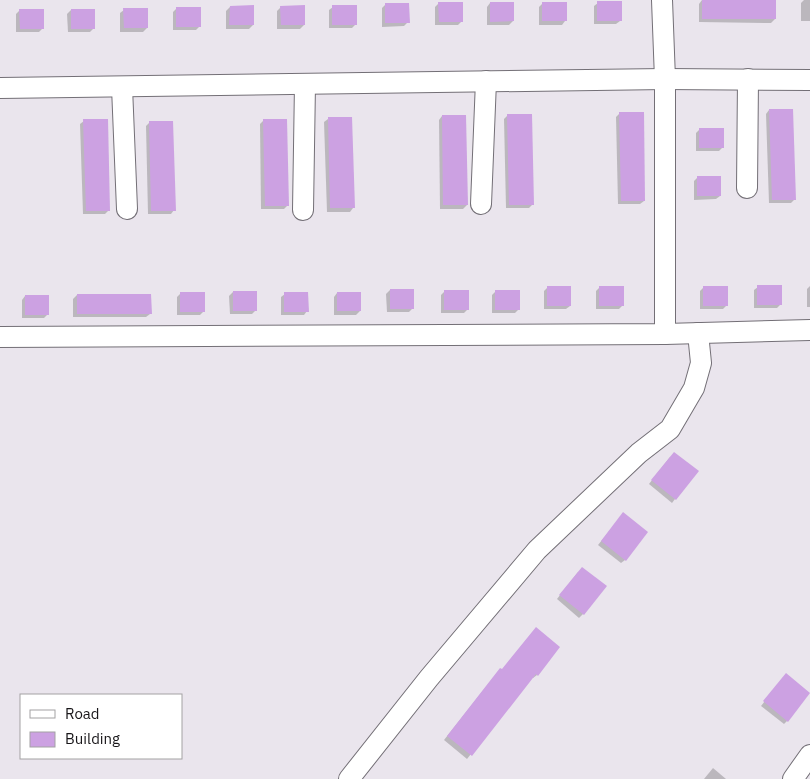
<svg xmlns="http://www.w3.org/2000/svg" width="810" height="779" viewBox="0 0 810 779" font-family="'IBM Plex Sans',sans-serif">
  <style>
    .shadow { fill: #0003 }
    .building { fill: #cca1e2 }
    .lines { fill: none; stroke-linecap: round; stroke-linejoin: round }
    .minor-casing { stroke: #736f76; stroke-width: 22 }
    .minor { stroke: #fff; stroke-width: 20 }
  </style>
  <rect width="100%" height="100%" fill="#eae5ed"/>
  <!-- shadow -->
  <g class="shadow">
    <polygon points="702,0 775,19 771,23 699,22 699,4"/>
    <polygon points="804,0 810,0 810,21 801,21 801,3"/>
    <polygon points="439,3 462,21 458,25 435,25 435,7"/>
    <polygon points="490,3 513,21 509,25 487,25 487,7"/>
    <polygon points="543,3 565,21 562,25 539,25 539,7"/>
    <polygon points="598,3 620,21 616,24 594,24 594,6"/>
    <polygon points="385,5 408,22 404,26 382,27 382,8"/>
    <polygon points="230,7 253,25 249,29 226,29 226,11"/>
    <polygon points="281,7 304,25 300,29 277,29 277,11"/>
    <polygon points="333,7 355,25 352,28 329,28 329,10"/>
    <polygon points="177,8 200,26 196,30 173,30 173,12"/>
    <polygon points="20,10 43,28 39,32 16,32 16,14"/>
    <polygon points="71,10 94,28 90,32 68,32 67,14"/>
    <polygon points="124,10 147,28 143,32 120,32 120,13"/>
    <polygon points="769,110 795,199 791,203 769,203 766,114"/>
    <polygon points="620,113 644,201 640,204 618,204 616,117"/>
    <polygon points="508,115 532,205 529,208 506,208 504,119"/>
    <polygon points="442,116 467,205 463,209 440,209 439,120"/>
    <polygon points="328,119 353,208 350,212 327,212 324,122"/>
    <polygon points="264,120 288,205 284,209 261,209 260,124"/>
    <polygon points="84,121 109,210 105,214 83,214 80,124"/>
    <polygon points="150,122 174,210 171,214 148,214 146,126"/>
    <polygon points="700,129 722,148 719,151 696,151 696,133"/>
    <polygon points="697,178 720,196 716,199 694,200 694,181"/>
    <polygon points="810,286 810,307 807,307 807,289"/>
    <polygon points="548,287 570,306 566,309 544,309 544,291"/>
    <polygon points="600,287 623,305 619,309 596,309 596,291"/>
    <polygon points="704,287 726,306 723,309 700,309 700,291"/>
    <polygon points="758,287 781,304 777,308 754,308 754,290"/>
    <polygon points="390,290 413,308 409,312 387,312 386,294"/>
    <polygon points="445,291 468,309 464,313 441,313 441,295"/>
    <polygon points="496,291 519,309 515,313 492,313 492,295"/>
    <polygon points="233,292 256,310 252,314 230,314 229,296"/>
    <polygon points="181,293 204,311 200,315 177,315 177,297"/>
    <polygon points="337,293 360,311 356,315 334,315 334,297"/>
    <polygon points="285,294 307,311 304,315 281,315 281,297"/>
    <polygon points="77,295 150,314 146,317 73,317 73,299"/>
    <polygon points="25,296 48,314 44,318 22,318 22,300"/>
    <polygon points="670,457 675,499 672,503 649,484"/>
    <polygon points="620,518 625,560 621,563 598,545"/>
    <polygon points="578,572 583,614 579,618 557,599"/>
    <polygon points="532,633 537,675 533,678 532,677 467,759 444,740 497,673 502,670"/>
    <polygon points="782,679 787,721 784,724 761,706"/>
    <polygon points="713,768 726,779 704,779"/>
  </g>
  <!-- building -->
  <g class="building">
    <rect x="702" y="0" width="74" height="19"/>
    <rect x="597" y="1" width="25" height="20"/>
    <polygon points="438,2 463,2 463,22 439,22"/>
    <polygon points="490,2 514,2 514,21 490,22"/>
    <rect x="542" y="2" width="25" height="19"/>
    <polygon points="385,3 409,3 410,23 385,23"/>
    <polygon points="254,5 254,25 229,25 230,6"/>
    <polygon points="305,5 305,25 281,25 280,6"/>
    <rect x="332" y="5" width="25" height="20"/>
    <rect x="176" y="7" width="25" height="20"/>
    <polygon points="123,8 148,8 148,28 124,28"/>
    <polygon points="19,9 44,9 44,29 20,29"/>
    <rect x="71" y="9" width="24" height="20"/>
    <polygon points="769,109 793,109 796,200 772,200"/>
    <polygon points="619,112 644,112 645,201 621,201"/>
    <polygon points="507,114 532,114 534,205 509,205"/>
    <polygon points="442,115 466,115 468,205 443,205"/>
    <polygon points="328,117 352,117 355,208 330,208"/>
    <polygon points="83,119 108,119 110,211 86,211"/>
    <polygon points="263,119 287,119 289,206 265,206"/>
    <polygon points="149,121 173,121 176,211 151,211"/>
    <rect x="699" y="128" width="25" height="20"/>
    <rect x="697" y="176" width="24" height="20"/>
    <rect x="757" y="285" width="25" height="20"/>
    <rect x="547" y="286" width="24" height="20"/>
    <rect x="599" y="286" width="25" height="20"/>
    <rect x="703" y="286" width="25" height="20"/>
    <rect x="390" y="289" width="24" height="20"/>
    <rect x="444" y="290" width="25" height="20"/>
    <rect x="495" y="290" width="25" height="20"/>
    <rect x="233" y="291" width="24" height="20"/>
    <rect x="180" y="292" width="25" height="20"/>
    <polygon points="284,292 308,292 309,312 284,312"/>
    <rect x="337" y="292" width="24" height="19"/>
    <polygon points="77,294 151,294 152,314 77,314"/>
    <rect x="25" y="295" width="24" height="20"/>
    <polygon points="674,452 699,471 676,500 651,480"/>
    <polygon points="623,512 648,532 626,561 601,541"/>
    <polygon points="582,567 607,586 584,615 559,595"/>
    <polygon points="536,627 560,647 538,676 536,674 472,756 447,736 500,668 502,669"/>
    <polygon points="786,673 810,693 788,722 763,701"/>
  </g>
  <g class="lines">
    <!-- minor casing -->
    <g class="minor-casing">
      <g id="minor">
        <polyline points="662,0 665,79 665,334"/>
        <polyline points="122,87 127,209"/>
        <polyline points="0,88 665,79 810,80"/>
        <polyline points="747,188 748,79"/>
        <polyline points="481,204 486,81"/>
        <polyline points="303,210 305,84"/>
        <polyline points="0,337 665,334 810,330"/>
        <polyline points="349,779 429,678 537,550 639,453 670,429 694,388 701,363 698,333"/>
        <polyline points="793,779 810,755"/>
      </g>
    </g>
    <!-- minor -->
    <use href="#minor" class="minor"/>
  </g>
  <!-- legend -->
  <rect x="20" y="694" width="162" height="65" fill="#ffffff" stroke="#a3a2a3"/>
  <rect x="30" y="710" width="25" height="8" fill="#ffffff" stroke="#a3a2a3"/>
  <text x="65" y="719" font-size="15" fill="#181619">Road</text>
  <rect x="30" y="732" width="25" height="15" fill="#cca1e2" stroke="#a3a2a3"/>
  <text x="65" y="744" font-size="15" fill="#181619">Building</text>
</svg>
